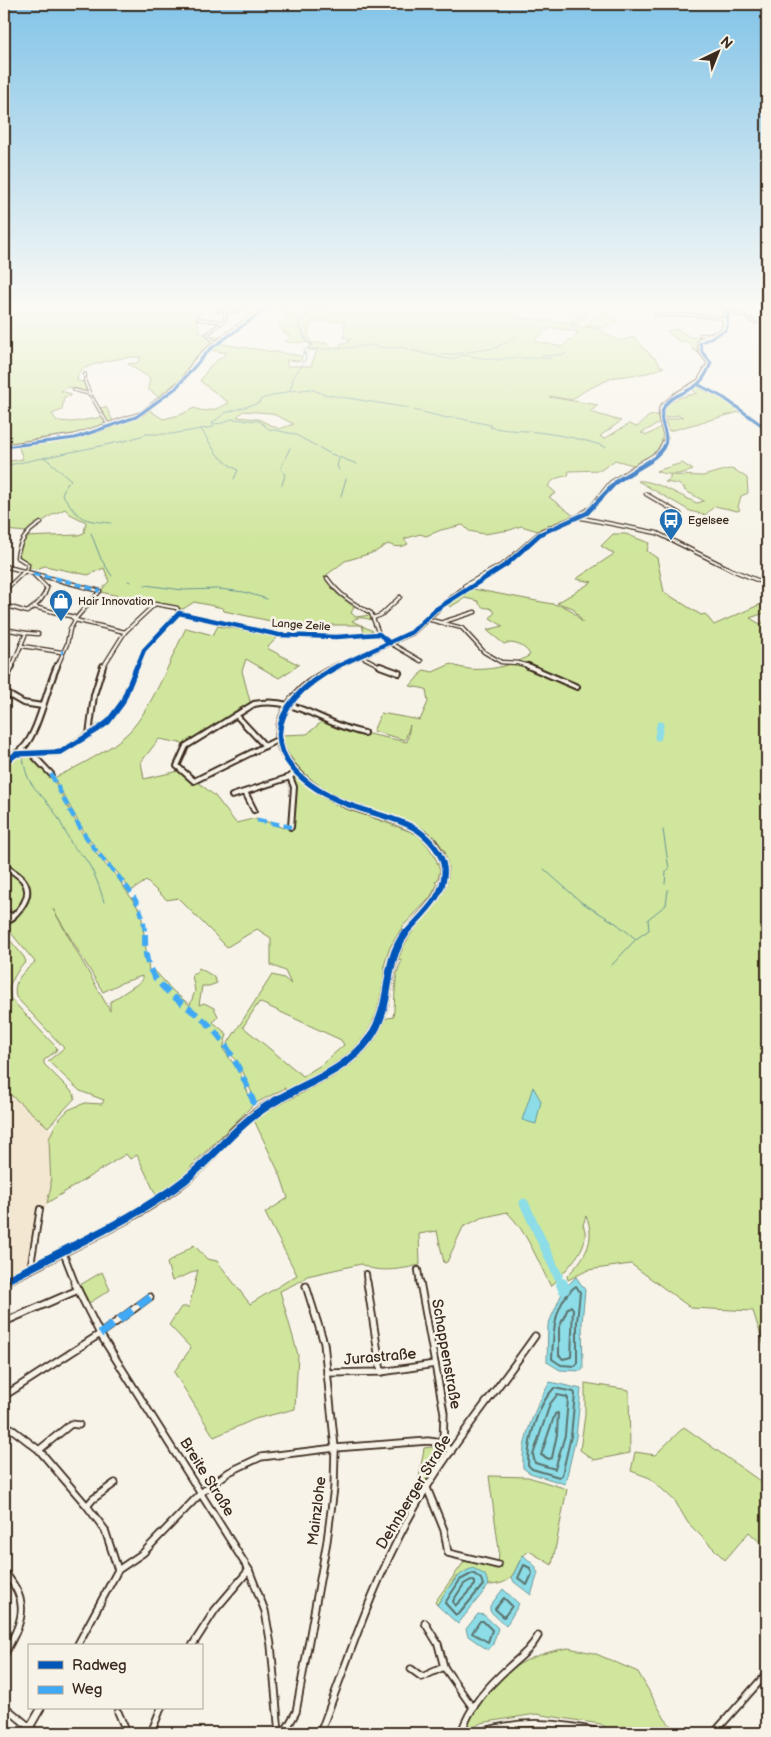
<svg xmlns="http://www.w3.org/2000/svg" width="771" height="1737" viewBox="0 0 771 1737" font-family="'Balsamiq Sans',sans-serif">
  <style>
    .built { fill: #f3e7d2 }
    .green { fill: #cfe69c; stroke: #85885d; fill-rule: evenodd }
    .water { fill: #8cdde7; stroke: #6c9597 }
    .lines { fill: none; stroke-linecap: round; stroke-linejoin: round }
    .shore { stroke: #5b726e; stroke-width: 2 }
    .stream { stroke: #6c9597; stroke-width: 1 }
    .river-far2 { stroke: #8cdde7; stroke-width: 7 }
    .river-far1 { stroke: #8cdde7; stroke-width: 9 }
    .river { stroke: #8cdde7; stroke-width: 12 }
    .street-far4-casing { stroke: #3b2a1e; stroke-width: 4 }
    .street-far3-casing { stroke: #3b2a1e; stroke-width: 5 }
    .street-far2-casing { stroke: #3b2a1e; stroke-width: 8 }
    .street-far1-casing { stroke: #3b2a1e; stroke-width: 8 }
    .street-casing { stroke: #3b2a1e; stroke-width: 9 }
    .secondary-far3-casing { stroke: #3b2a1e; stroke-width: 5 }
    .secondary-far2-casing { stroke: #3b2a1e; stroke-width: 6 }
    .secondary-far1-casing { stroke: #3b2a1e; stroke-width: 9 }
    .secondary-casing { stroke: #3b2a1e; stroke-width: 11 }
    .street-far4 { stroke: #f7f3e8; stroke-width: 2 }
    .street-far3 { stroke: #f7f3e8; stroke-width: 2.5 }
    .street-far2 { stroke: #f7f3e8; stroke-width: 4 }
    .street-far1 { stroke: #f7f3e8; stroke-width: 4.5 }
    .street { stroke: #f7f3e8; stroke-width: 5.5 }
    .secondary-far3 { stroke: #f7f3e8; stroke-width: 3 }
    .secondary-far2 { stroke: #f7f3e8; stroke-width: 4 }
    .secondary-far1 { stroke: #f7f3e8; stroke-width: 5 }
    .secondary { stroke: #f7f3e8; stroke-width: 7 }
    .quiet-far3 { stroke: #3fa9f5; stroke-width: 4; stroke-dasharray: 7 4; stroke-linecap: butt }
    .quiet-far2 { stroke: #3fa9f5; stroke-width: 4.5; stroke-dasharray: 9 4.5; stroke-linecap: butt }
    .quiet-far1 { stroke: #3fa9f5; stroke-width: 6; stroke-dasharray: 12 6; stroke-linecap: butt }
    .quiet { stroke: #3fa9f5; stroke-width: 8; stroke-dasharray: 16 8; stroke-linecap: butt }
    .cycleway-far3-casing { stroke: #f7f3e8; stroke-width: 5 }
    .cycleway-far2-casing { stroke: #f7f3e8; stroke-width: 7 }
    .cycleway-far1-casing { stroke: #f7f3e8; stroke-width: 9 }
    .cycleway-casing { stroke: #f7f3e8; stroke-width: 11 }
    .cycleway-far3 { stroke: #0057b8; stroke-width: 3 }
    .cycleway-far2 { stroke: #0057b8; stroke-width: 4.5 }
    .cycleway-far1 { stroke: #0057b8; stroke-width: 5.5 }
    .cycleway { stroke: #0057b8; stroke-width: 8 }
    .labels { text-anchor: middle; dominant-baseline: central; stroke-width: 5; stroke-linejoin: round; paint-order: stroke }
    .far-poi-label { font-size: 11px; fill: #3b2a1e; stroke: #f7f3e8; text-anchor: start }
    .far-street-label { font-size: 11px; fill: #3b2a1e; stroke: #f7f3e8 }
    .near-street-label { font-size: 15px; fill: #3b2a1e; stroke: #f7f3e8 }
  </style>
  <rect width="100%" height="100%" fill="#f7f3e8"/>
  <filter id="ink" filterUnits="userSpaceOnUse"><feTurbulence type="fractalNoise" baseFrequency=".02" numOctaves="2"/><feDisplacementMap in="SourceGraphic" scale="10" xChannelSelector="R" yChannelSelector="G"/><feConvolveMatrix kernelMatrix="1 2 1 2 8 2 1 2 1" color-interpolation-filters="sRGB"/></filter>
  <g filter="url(#ink)">
    <!-- built -->
    <polygon class="built" points="4,1089 53,1131 49,1139 51,1187 46,1209 38,1210 27,1265 4,1275"/>
    <!-- green -->
    <g class="green">
      <path d="M4,304h198l-5,15 3,14 20,5c-9,7 -19,14 -26,23 -6,7 -9,16 -16,22 -19,21 -42,33 -69,41l-9,-16 6,-1 8,16 28,-12 18,-13 -12,-9 2,-11 -22,-14 9,-1 4,-6c-13,-1 -44,5 -56,11 -5,2 -8,8 -8,13l7,1 5,11 -20,-6 -8,4 10,3v2l-7,1 -2,13 -10,4 5,7 16,1 30,-5 4,8 -36,11 -64,8 -3,-13z"/>
      <path d="M275,304h242l-9,7 15,7 46,5 23,-19h13h-4l-24,20h-7l30,6 19,11 16,-4 9,12 14,12 2,5 4,1 -16,6 -39,5 1,1 -24,11 -15,10 -21,-4 -1,1 49,8 -8,7 31,9 -21,15 4,3 25,-15 8,3c7,-5 10,-13 20,-12l3,6 -2,3 -17,9 7,2 13,-8c8,22 -18,34 -33,43l5,-5 -18,-5 -14,10 -32,1 -1,5c-10,1 -13,2 -20,10l8,7 -7,4 25,19 -36,15 -17,-5 -11,4 -26,4 -15,-3 -6,-6 -22,5 -15,6 -6,-2 -16,5 4,5c-7,4 -13,3 -20,0l-13,8 -30,9 -21,16 13,17 17,13 -3,6 5,4 14,-2 2,5c-7,-2 -14,-4 -20,1l23,11 -11,1 -2,-8h-73l-65,-14 -1,-3 -29,-6 -11,7 -83,-17 9,-11 -5,-13 -16,7 -43,-9 -9,3 -6,-1 -1,-5 -9,-6 -1,-3 5,-17 54,-2 6,-2 2,-11 -16,-8 -5,-5 -13,6 -25,17 -23,-2v-68l19,-3 -5,-14c17,-2 35,-2 51,-5 27,-6 57,-16 80,-30l14,9 17,-4 14,-7c14,6 22,1 35,-5l-29,-22 10,-15 17,-13 -16,-3 10,-6 81,12 -1,5 -14,-1v6h24l6,-16h-9l3,-7h17l4,4 9,-1v-3l8,-1 -1,-2h3l-1,-2h-6l1,-17 -34,1 -3,12 3,9 -26,-1 6,-5 -7,-4 -5,-8 8,-6 -3,-8 3,1 -14,-7zM549,328l25,3 4,2 -16,14 -28,-6zM243,411l28,2 23,11 -15,5 -21,-10 -21,-2z"/>
      <polygon points="606,308 618,322 601,328 585,326"/>
      <polygon points="678,329 690,337 700,337 697,342 699,353 692,349 694,348 687,341 681,342 666,331"/>
      <path d="M699,386l44,25 -74,20 -4,-11 18,-3 -4,-2 -15,3c-3,-19 20,-21 33,-25l-6,-4z"/>
      <path d="M682,463l11,7c-13,5 -25,6 -37,1z"/>
      <path d="M729,469l6,1 12,8 1,15 -7,3 -3,11 2,3 -3,1 -22,-5 -10,9 -15,-4 -52,-30c15,-2 44,16 59,22l7,-2 -20,-11 1,-2 -7,-4 -13,-2 5,-3v-4l33,1z"/>
      <path d="M613,534h13l23,9 -2,8 10,7 7,34 37,23 4,-1 9,11 47,-21 6,3v5l-17,6 10,6 7,-4v735l-14,-44 -62,-3 -60,-44 -43,6 -20,10 -1,-4c17,-17 30,-35 19,-60l-3,9c11,22 -21,47 -32,62 -13,-26 -24,-55 -44,-75l-26,6 -18,9 -16,35 -3,1 -7,-32 -18,3 1,31c-17,4 -44,9 -59,-1l-54,12 -6,5 -21,10 18,64 -3,54 -40,10 -41,18 -40,-65 17,-24 -22,-23 12,-18h8l9,-37 -26,11 -5,-18 27,-18 13,14 10,2 33,43 47,-29 -32,-62 23,-15 -7,-21 -28,-59 36,-21 -4,-9 -29,15 -13,-31 -17,-26 46,-71 12,3 7,6 -6,-13 -14,-6v-27l-14,-9 -30,18 -49,-49 -11,2 -21,-19 -15,10 -14,-19 -11,-10 -22,-30 -30,-54c23,-11 57,-28 75,-46 23,-24 42,-74 57,-104l27,7 5,-9 61,10 -12,12 32,17 -20,13 -33,-19 -4,12 9,34 -65,39 -27,-5 -18,23 3,17 39,-9 32,26 21,27 21,-5 26,10 7,-3 5,-38 -4,-7 6,-3 18,15 20,12 82,30 11,12 7,11 5,13 -2,9 -3,3 2,3 -7,13 -27,28 -13,21 -5,15 -3,41 -9,18 20,-4c3,-15 0,-44 9,-56l-7,-2c4,-9 8,-20 14,-28 22,-27 46,-36 34,-75l3,-3 -12,-17 -4,1c-44,-37 -137,-31 -149,-102l26,-1 17,-14 16,8 67,14 3,-17 -5,15 -32,-9 8,-18 39,7 8,-18 -2,-13 -16,-3 14,-16 9,2 18,-8c22,11 59,4 79,-9 -4,-9 -16,-14 -26,-11l-15,-12 -2,-2 16,-4 -13,-8 5,-6 -5,-4c-6,0 -10,-1 -12,-7l-13,-3 -15,9 -3,-4 21,-14h5l90,17 8,4 12,13 -10,-15 -16,-5 35,-21 -16,-3 38,-25 -13,-8zM259,1002l82,38 3,5 -23,20 -18,11 -60,-49z"/>
      <path d="M16,756h16l19,19 31,58 21,29 11,11 27,39 8,60 6,-1 19,21 16,13 5,-14 -3,-16 4,-2 3,-5 14,8 4,7 -8,3h-7l-3,19 5,-2 10,5 4,8 -5,6 14,12 -4,15 17,24 13,32 -59,58 -7,10 -31,22 -19,-40 -7,4 -4,-5 -79,49 4,-16 -2,-48 7,-16 12,-13 17,-7 17,1 2,-4 -24,-9 -32,-30 16,-13 -48,-51c-4,-17 8,-25 19,-35l-29,-35c14,-14 22,-21 22,-41l-24,-22v-98zM53,909l50,83 18,-9 21,-7v5l-32,21v9z"/>
      <path d="M4,867c21,17 30,20 11,46l-11,-7z"/>
      <polygon points="4,933 24,957 26,962 20,967 9,986 10,998 57,1048 56,1051 44,1060 44,1064 74,1094 75,1098 48,1127 4,1089"/>
      <polygon points="102,1272 110,1290 89,1303 80,1285"/>
      <polygon points="585,1383 629,1390 630,1453 594,1460 580,1450 585,1415"/>
      <polygon points="684,1427 767,1486 767,1549 749,1532 725,1560 688,1523 675,1501 650,1478 631,1471 635,1452 655,1455"/>
      <polygon points="433,1447 438,1448 442,1454 424,1484 419,1478 424,1448"/>
      <path d="M489,1476l39,1 39,12 -15,76 -23,-14c-18,12 -8,33 -40,34l-5,-10 -28,2 -19,28 -2,-3 31,-43 32,10 1,-19z"/>
      <path d="M568,1648l26,5 44,19 27,47 12,14h-59l-18,-9 -64,-10 -55,9 -10,6 -4,-5c28,-44 46,-67 101,-76z"/>
    </g>
    <!-- water -->
    <g class="water">
      <polygon points="533,1087 541,1101 536,1124 522,1120"/>
      <polygon points="576,1277 585,1290 582,1322 583,1369 581,1371 560,1370 547,1362 548,1325 564,1289"/>
      <path d="M550,1382l31,7 -5,48 -11,47 -35,-11 -7,-5c-2,-29 13,-62 27,-86z"/>
      <polygon points="523,1555 536,1567 536,1570 538,1573 531,1595 514,1582 512,1577"/>
      <path d="M473,1568l12,7 4,10 -31,39 -21,-19c11,-16 18,-31 36,-37z"/>
      <polygon points="503,1589 519,1604 506,1626 490,1611 490,1606"/>
      <polygon points="478,1614 484,1615 498,1628 493,1644 488,1650 468,1636 466,1629"/>
    </g>
    <g class="lines">
      <!-- shore -->
      <g class="shore">
        <path d="M576,1286l4,6 -3,30v42l-2,2 -14,-1 -9,-6c1,-25 2,-57 24,-73z"/>
        <polygon points="571,1306 573,1309 571,1357 563,1359 559,1355 559,1328 568,1308"/>
        <path d="M554,1388l20,4 1,2 -4,42 -9,39 -3,2 -27,-8 -4,-4c0,-25 8,-58 26,-77z"/>
        <polygon points="557,1395 567,1397 568,1399 565,1435 555,1469 535,1463 533,1455 550,1404"/>
        <polygon points="558,1413 557,1434 552,1458 549,1459 541,1455 555,1414"/>
        <polygon points="524,1565 530,1568 532,1574 527,1585 518,1578"/>
        <polygon points="473,1573 481,1579 483,1585 459,1614 456,1615 445,1603 460,1580"/>
        <polygon points="471,1580 475,1582 475,1585 455,1606 453,1601 464,1584"/>
        <polygon points="504,1598 512,1606 504,1617 495,1609"/>
        <polygon points="480,1621 483,1621 492,1630 488,1642 472,1633"/>
      </g>
      <!-- stream -->
      <g class="stream">
        <polyline points="274,305 300,318"/>
        <polyline points="301,319 297,320 300,322 298,324 301,324 298,328 303,331 301,331 303,332 302,334 305,334 302,335 306,337 303,338 308,339 305,341 313,345 308,348"/>
        <polyline points="301,319 310,313 339,304"/>
        <polyline points="411,350 451,360 462,355 498,360 506,358 551,358"/>
        <polyline points="432,354 449,355 495,348 517,336"/>
        <polyline points="542,356 566,354"/>
        <polyline points="291,391 311,389 323,394 409,408"/>
        <polyline points="252,405 259,403 261,399 290,391 294,376 304,363 302,362 306,360 305,357 307,356 302,354 307,353 304,352 305,349 337,349 372,345 384,348 402,347 408,349"/>
        <polyline points="414,410 447,418 455,417"/>
        <path d="M457,418l34,7 -1,2c16,4 31,3 47,5 23,3 47,7 69,15"/>
        <polyline points="213,424 223,423 231,419 259,421 269,429 294,434 331,454 357,464"/>
        <polyline points="214,426 212,423 225,413 251,405"/>
        <polyline points="201,429 216,453 227,463"/>
        <polyline points="131,439 147,434 171,434 214,427"/>
        <path d="M44,457l27,23 -5,5 -4,9c19,26 16,26 49,29"/>
        <polyline points="339,459 337,466 339,470"/>
        <polyline points="228,464 238,470 234,479"/>
        <polyline points="4,466 129,440"/>
        <polyline points="281,467 290,448"/>
        <polyline points="281,469 285,475 282,485"/>
        <polyline points="341,496 346,479"/>
        <polyline points="91,533 101,559 112,576"/>
        <polyline points="128,581 131,582"/>
        <polyline points="145,585 183,590 217,589"/>
        <polyline points="219,589 244,592 267,599"/>
        <polyline points="4,721 4,726"/>
        <path d="M16,757h7c4,29 11,28 27,49 9,11 14,24 21,37 2,5 9,9 13,14 9,12 16,30 20,45"/>
        <polyline points="663,830 669,869 666,872 665,884"/>
        <polyline points="544,869 581,902 617,924 636,939"/>
        <polyline points="611,966 636,939 649,930 648,919 666,905 668,890"/>
      </g>
      <!-- river-far2 -->
      <polyline class="river-far2" points="658,737 660,725"/>
      <!-- river-far1 -->
      <polyline class="river-far1" points="524,1203 558,1276"/>
      <!-- river -->
      <polyline class="river" points="562,1284 564,1289"/>
      <!-- street-far4 casing -->
      <g class="street-far4-casing">
        <g id="street-far4">
          <polyline points="650,304 660,306 664,304"/>
          <polyline points="698,304 727,306"/>
          <polyline points="215,310 238,311 250,304"/>
          <polyline points="727,311 742,315 756,323"/>
          <polyline points="655,315 696,315 725,319"/>
          <polyline points="198,319 223,322"/>
          <polyline points="700,335 713,334"/>
          <polyline points="216,343 207,334 225,320 225,310 230,304"/>
          <polyline points="85,374 85,382 90,394"/>
          <polyline points="695,384 724,398 767,429"/>
          <polyline points="74,390 90,394 109,426"/>
        </g>
      </g>
      <!-- street-far3 casing -->
      <g class="street-far3-casing">
        <g id="street-far3">
          <polyline points="646,494 680,514 670,540"/>
          <polyline points="577,517 657,533 732,570 767,584"/>
          <polyline points="4,566 100,591 77,617 70,629 67,644 57,667"/>
          <path d="M327,578c12,17 25,25 44,35l8,21 11,9 31,18"/>
          <path d="M4,591l23,-22 1,-5 -11,-7c2,-16 10,-26 24,-34"/>
          <path d="M4,605l23,7c9,-6 17,-13 20,-24l-13,-13"/>
          <polyline points="34,607 74,617"/>
          <polyline points="179,613 279,635 336,637 379,634"/>
          <polyline points="72,617 75,620 125,632"/>
          <polyline points="373,618 381,615 400,597"/>
          <polyline points="427,619 462,628 484,652 501,662 518,663 532,667"/>
          <polyline points="443,622 475,612"/>
          <polyline points="4,629 26,633 12,667"/>
          <polyline points="125,632 155,604 177,608 179,613"/>
          <polyline points="26,633 38,634"/>
          <polyline points="22,646 61,652"/>
          <polyline points="361,656 382,667"/>
          <polyline points="103,667 125,632"/>
          <polyline points="137,667 144,650 179,613"/>
        </g>
      </g>
      <!-- street-far2 casing -->
      <g class="street-far2-casing">
        <g id="street-far2">
          <polyline points="380,666 399,673"/>
          <polyline points="528,666 577,687"/>
          <polyline points="4,682 12,666"/>
          <polyline points="4,692 23,703 42,706"/>
          <polyline points="236,715 265,746"/>
          <polyline points="89,735 94,695 103,666"/>
          <path d="M279,739l-85,42 -17,-15 9,-20 68,-42c33,-7 58,11 87,22 7,3 15,5 23,7"/>
          <polyline points="17,754 61,752 108,722 122,703 137,666"/>
          <polyline points="32,754 51,774"/>
          <path d="M4,762c6,-4 13,-9 19,-14 15,-15 24,-60 34,-82"/>
          <polyline points="290,777 294,787 291,827"/>
          <polyline points="245,792 254,810"/>
          <polyline points="232,796 290,777 296,771"/>
          <path d="M4,865c6,5 14,9 19,15 13,17 -7,34 -19,45"/>
          <polyline points="4,912 13,917"/>
        </g>
      </g>
      <!-- street-far1 casing -->
      <g class="street-far1-casing">
        <g id="street-far1">
          <polyline points="63,1252 75,1283"/>
          <polyline points="30,1270 40,1209"/>
          <polyline points="418,1270 420,1283"/>
          <polyline points="366,1274 367,1283"/>
        </g>
      </g>
      <!-- street casing -->
      <g class="street-casing">
        <g id="street">
          <polyline points="74,1282 100,1334 249,1570 265,1611 271,1645 279,1733"/>
          <polyline points="367,1282 381,1372"/>
          <polyline points="420,1282 444,1413 443,1443"/>
          <polyline points="4,1322 78,1290"/>
          <polyline points="327,1373 381,1372 435,1364"/>
          <polyline points="4,1396 100,1334 150,1297"/>
          <polyline points="4,1423 39,1450 87,1506 105,1530 118,1570"/>
          <polyline points="39,1450 71,1424 79,1425"/>
          <polyline points="427,1488 444,1530 448,1553 498,1565"/>
          <polyline points="87,1506 93,1499 115,1483"/>
          <path d="M4,1572c28,31 18,50 0,83"/>
          <polyline points="77,1646 118,1570 143,1553 202,1492 229,1472 261,1457 335,1448 428,1441 443,1443 451,1452"/>
          <polyline points="192,1646 215,1610 249,1570"/>
          <polyline points="444,1667 473,1708"/>
          <polyline points="411,1669 422,1677 444,1667 438,1644 425,1623"/>
          <polyline points="4,1706 37,1733"/>
          <polyline points="118,1712 127,1733"/>
          <polyline points="30,1727 41,1708"/>
          <polyline points="24,1733 28,1725"/>
          <polyline points="151,1733 161,1708"/>
          <polyline points="279,1733 287,1728 296,1712 327,1541 334,1488 335,1448 324,1343 306,1286"/>
          <path d="M320,1733c28,-73 52,-148 90,-217 35,-64 83,-120 125,-180"/>
          <path d="M461,1733c9,-27 27,-47 48,-66 11,-10 22,-18 29,-31"/>
          <path d="M478,1733c42,-14 83,-11 125,0"/>
          <polyline points="714,1733 767,1673"/>
        </g>
      </g>
      <!-- secondary-far3 casing -->
      <g class="secondary-far3-casing">
        <g id="secondary-far3">
          <polyline points="4,446 74,436 142,413 182,381 195,361 205,351 268,304"/>
          <polyline points="643,462 659,452 666,438 660,418 661,407 675,395 699,381 709,363 700,351 699,340 723,330 727,308 731,304"/>
        </g>
      </g>
      <!-- secondary-far2 casing -->
      <g class="secondary-far2-casing">
        <g id="secondary-far2">
          <polyline points="465,586 506,563 542,531 579,516 591,508 611,483 645,461"/>
          <polyline points="336,667 412,633 440,607 467,586"/>
        </g>
      </g>
      <!-- secondary-far1 casing -->
      <g class="secondary-far1-casing">
        <path id="secondary-far1" d="M338,666c-24,11 -47,27 -56,52 -5,13 -4,28 4,40 14,21 36,36 59,46 34,14 93,18 99,64 3,28 -25,47 -39,67"/>
      </g>
      <!-- secondary casing -->
      <g class="secondary-casing">
        <path id="secondary" d="M4,1281c27,-12 52,-26 78,-39 37,-19 73,-37 106,-64 25,-21 44,-49 71,-67 36,-25 83,-35 110,-72 25,-35 13,-73 36,-105"/>
      </g>
      <!-- street-far4 -->
      <use href="#street-far4" class="street-far4"/>
      <!-- street-far3 -->
      <use href="#street-far3" class="street-far3"/>
      <!-- street-far2 -->
      <use href="#street-far2" class="street-far2"/>
      <!-- street-far1 -->
      <use href="#street-far1" class="street-far1"/>
      <!-- street -->
      <use href="#street" class="street"/>
      <!-- secondary-far3 -->
      <use href="#secondary-far3" class="secondary-far3"/>
      <!-- secondary-far2 -->
      <use href="#secondary-far2" class="secondary-far2"/>
      <!-- secondary-far1 -->
      <use href="#secondary-far1" class="secondary-far1"/>
      <!-- secondary -->
      <use href="#secondary" class="secondary"/>
      <!-- quiet-far3 -->
      <g class="quiet-far3">
        <polyline points="33,574 63,580 100,591"/>
        <polyline points="61,652 63,652"/>
      </g>
      <!-- quiet-far2 -->
      <g class="quiet-far2">
        <path d="M51,774c12,23 23,46 38,67 22,33 55,51 56,94"/>
        <polyline points="257,820 291,827"/>
      </g>
      <!-- quiet-far1 -->
      <path class="quiet-far1" d="M145,934c0,10 0,20 3,30 10,29 45,43 65,65 19,22 32,50 42,77"/>
      <!-- quiet -->
      <polyline class="quiet" points="100,1334 150,1297"/>
      <!-- cycleway-far3 casing -->
      <g class="cycleway-far3-casing">
        <g id="cycleway-far3">
          <polyline points="699,385 724,398 767,429"/>
          <polyline points="4,447 75,438 136,417 176,388 209,350 273,304"/>
          <path d="M648,462c36,-24 5,-34 16,-55 7,-13 25,-14 35,-24 6,-5 9,-13 12,-20l-9,-11 -2,-9 26,-13c4,-8 -2,-17 5,-26"/>
        </g>
      </g>
      <!-- cycleway-far2 casing -->
      <g class="cycleway-far2-casing">
        <g id="cycleway-far2">
          <polyline points="137,667 144,650 179,613 279,635 336,637 379,634 390,643"/>
          <polyline points="336,667 412,632 435,610 507,564 540,534 587,513 617,481 650,461"/>
        </g>
      </g>
      <!-- cycleway-far1 casing -->
      <g class="cycleway-far1-casing">
        <g id="cycleway-far1">
          <path d="M338,666c-75,39 -81,96 -1,134 25,12 55,15 79,29 13,9 26,23 28,39 3,28 -24,48 -40,67"/>
          <polyline points="11,758 16,754 61,752 97,730 108,722 122,703 137,666"/>
        </g>
      </g>
      <!-- cycleway casing -->
      <g class="cycleway-casing">
        <path id="cycleway" d="M4,1281c23,-11 45,-23 67,-34 40,-20 79,-40 114,-67 27,-21 47,-50 75,-69 35,-26 82,-35 109,-72 26,-36 12,-73 36,-105"/>
      </g>
      <!-- cycleway-far3 -->
      <use href="#cycleway-far3" class="cycleway-far3"/>
      <!-- cycleway-far2 -->
      <use href="#cycleway-far2" class="cycleway-far2"/>
      <!-- cycleway-far1 -->
      <use href="#cycleway-far1" class="cycleway-far1"/>
      <!-- cycleway -->
      <use href="#cycleway" class="cycleway"/>
    </g>
  </g>
  <!-- sky -->
  <linearGradient id="sky" x2="0" y2="1"><stop stop-color="#83c4e8"/><stop offset="0.56" stop-color="#fbfaf5"/><stop offset="1" stop-color="#fbfaf5" stop-opacity="0"/></linearGradient>
  <rect width="771" height="547" fill="url(#sky)"/>
  <!-- icons -->
  <defs>
    <g id="bus-pin" transform="scale(1.25)"><path d="M0 17L-7.5 6A9.5 9.5 0 1 1 7.5 6Z" fill="#1f6fb2" stroke="#f7f3e8"/><path d="M-5-6H5V4H4V6H2V4H-2V6H-4V4H-5ZM-3.5-4V0h7V-4ZM-3.5 1.2v1.5H-2V1.2ZM2 1.2v1.5H3.5V1.2Z" fill="#fff"/></g>
    <g id="shop-pin" transform="scale(1.25)"><path d="M0 17L-7.5 6A9.5 9.5 0 1 1 7.5 6Z" fill="#1f6fb2" stroke="#f7f3e8"/><path d="M-5-2.5h2.3a2.7 3.5 0 0 1 5.4 0H5L5.5 6h-11ZM-1.5-2.5h3a1.5 2.3 0 0 0-3 0Z" fill="#fff"/></g>
  </defs>
  <g fill-rule="evenodd">
    <use href="#bus-pin" x="671" y="520"/>
    <use href="#shop-pin" x="61" y="601"/>
  </g>
  <g class="labels">
    <!-- far-poi labels -->
    <g class="far-poi-label">
      <text x="688" y="520">Egelsee</text>
      <text x="78" y="601">Hair Innovation</text>
    </g>
    <!-- far-street labels -->
    <g class="far-street-label">
      <text transform="translate(301 625) rotate(4)">Lange Zeile</text>
    </g>
    <!-- near-street labels -->
    <g class="near-street-label">
      <text transform="translate(446 1354) rotate(80)">Schappenstraße</text>
      <text transform="translate(380 1357) rotate(-5)">Jurastraße</text>
      <text transform="translate(207 1477) rotate(58)">Breite Straße</text>
      <text transform="translate(414 1492) rotate(-59)">Dehnberger Straße</text>
      <text transform="translate(317 1511) rotate(-83)">Mainzlohe</text>
    </g>
  </g>
  <!-- margin -->
  <rect width="771" height="1737" fill="none" stroke="#f7f3e8" stroke-width="20"/>
  <rect x="10" y="10" width="751" height="1717" fill="none" stroke="#3b2a1e" stroke-width="2" filter="url(#ink)"/>
  <!-- legend -->
  <rect x="28" y="1644" width="175" height="65" fill="#f7f3e8" stroke="#aca397"/>
  <rect x="38" y="1661" width="25" height="8" fill="#0057b8" stroke="#aca397"/>
  <text x="72" y="1670" font-size="15" fill="#3b2a1e">Radweg</text>
  <rect x="38" y="1686" width="25" height="8" fill="#3fa9f5" stroke="#aca397"/>
  <text x="72" y="1694" font-size="15" fill="#3b2a1e">Weg</text>
  <!-- north arrow -->
  <g transform="translate(718 52) rotate(43)" stroke="#f7f3e8" stroke-width="4" paint-order="stroke">
  <path d="M0-4L9 19L0 12L-9 19Z" fill="#3b2a1e"/>
  <text y="-8" font-size="14" font-weight="bold" text-anchor="middle" fill="#3b2a1e">N</text>
  </g>
</svg>
